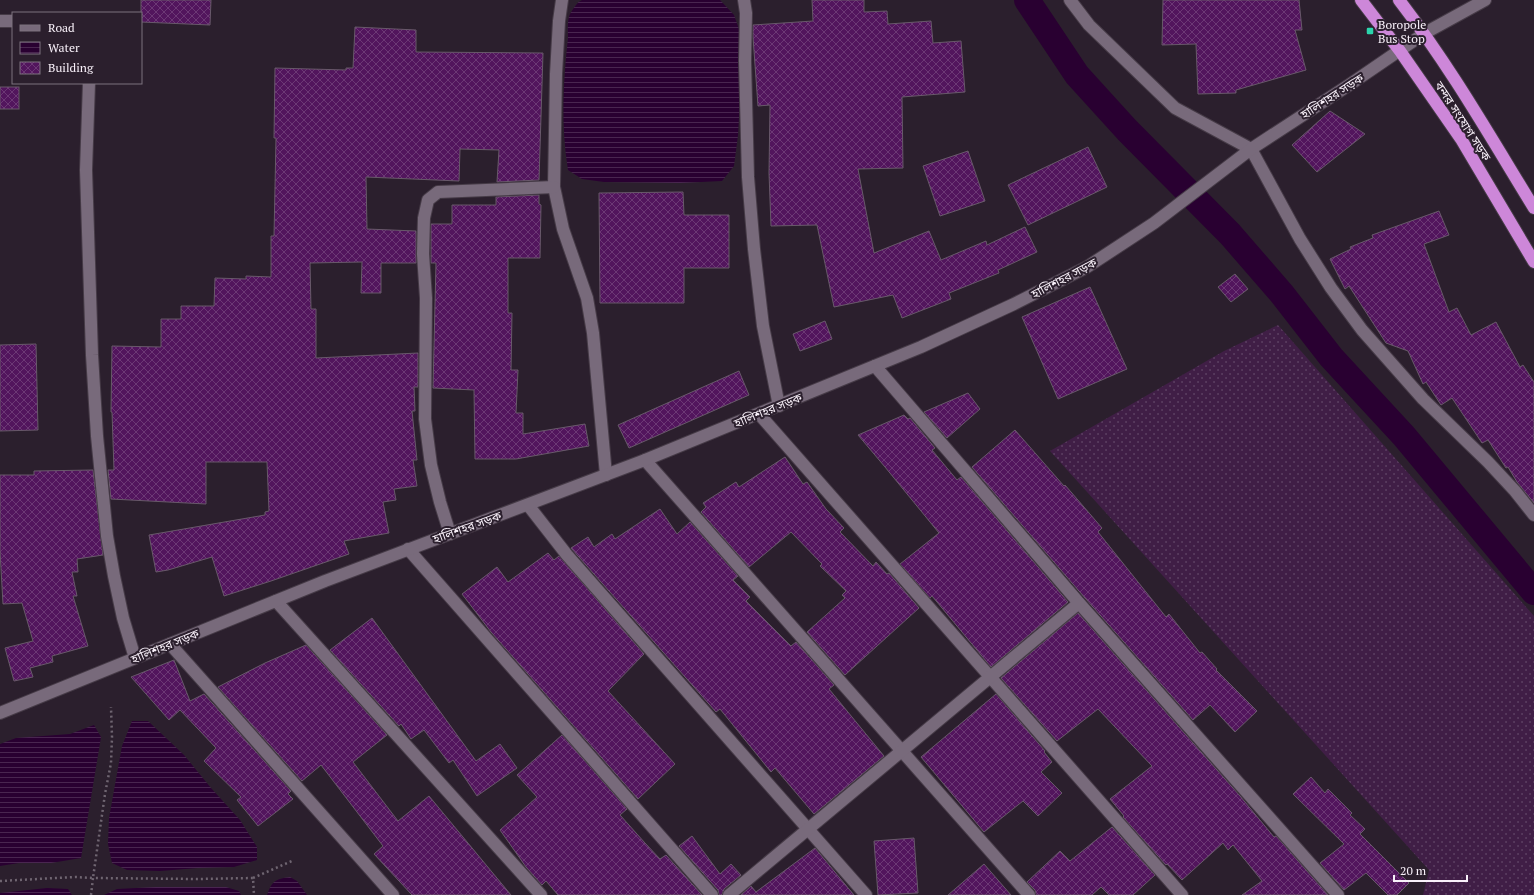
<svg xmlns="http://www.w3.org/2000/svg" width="1534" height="895" viewBox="0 0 1534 895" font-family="'PT Serif','Noto Sans Bengali',serif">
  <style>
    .grass { fill: url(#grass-dots) }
    .water { fill: url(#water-rules) }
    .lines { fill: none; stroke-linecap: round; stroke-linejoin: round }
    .canal { stroke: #290031; stroke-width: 26 }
    .building { fill: url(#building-cross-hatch); stroke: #68596a }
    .minor-casing { stroke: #463b47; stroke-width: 14 }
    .highway-casing { stroke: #463b47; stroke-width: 14 }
    .path { stroke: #6f6571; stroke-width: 2.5; stroke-dasharray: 2 3; stroke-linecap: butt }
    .minor { stroke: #786a7b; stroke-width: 12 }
    .highway { stroke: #cd87d9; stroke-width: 12 }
    .poi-dot { fill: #2bd5ac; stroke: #2b1f2d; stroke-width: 1.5 }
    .labels { text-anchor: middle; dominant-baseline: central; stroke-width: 4; stroke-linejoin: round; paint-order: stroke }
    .poi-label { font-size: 12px; fill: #f9f1fa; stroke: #2b1f2d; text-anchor: start }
    .street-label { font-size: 12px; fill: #f9f1fa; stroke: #2b1f2d }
  </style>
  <defs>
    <pattern id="grass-dots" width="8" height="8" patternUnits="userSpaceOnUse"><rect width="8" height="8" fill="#401e46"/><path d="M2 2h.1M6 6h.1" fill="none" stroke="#5c3f62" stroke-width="1.8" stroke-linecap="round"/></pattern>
    <pattern id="water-rules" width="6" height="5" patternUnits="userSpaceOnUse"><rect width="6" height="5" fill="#290031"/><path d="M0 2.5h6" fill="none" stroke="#492650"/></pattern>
    <pattern id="building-cross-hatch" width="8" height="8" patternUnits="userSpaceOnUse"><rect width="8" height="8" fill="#52155d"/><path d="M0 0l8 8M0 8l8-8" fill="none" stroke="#6c3875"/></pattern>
  </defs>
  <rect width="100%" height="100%" fill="#2b1f2d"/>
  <!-- grass -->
  <polygon class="grass" points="1278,325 1534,616 1534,895 1423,895 1429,870 1050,451 1224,351"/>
  <!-- water -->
  <g class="water">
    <path d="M582,0h138l14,15 6,17v66l-2,37 -4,31 -12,15 -42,2 -76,-1 -22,-3 -14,-9c-7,-43 -5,-88 0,-132 0,-7 -1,-18 2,-24 3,-5 7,-12 12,-14z"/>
    <polygon points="132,721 148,721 184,755 211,788 240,820 257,847 257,860 234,867 198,868 160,871 127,870 112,863 108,844 109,818 122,746"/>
    <polygon points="94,725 101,737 81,858 51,863 19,863 0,866 0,744 16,738 70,734"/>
    <path d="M290,877l7,4 10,14h-40c5,-14 8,-16 23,-18z"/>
    <polygon points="156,887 226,887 239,891 241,895 104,895 117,889"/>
    <polygon points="47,888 68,889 72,895 0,895 0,893"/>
  </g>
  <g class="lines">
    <!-- canal -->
    <polyline class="canal" points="1027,0 1077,75 1127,130 1230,234 1282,294 1331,357 1404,436 1534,592"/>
  </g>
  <!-- building -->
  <g class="building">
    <polygon points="141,0 211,0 210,25 141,22"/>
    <polygon points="812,0 864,0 864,12 887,11 888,24 931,21 933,43 961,41 965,92 902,97 903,168 858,169 874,253 929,231 941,260 986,241 987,245 1025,227 1037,252 998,270 999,273 949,293 951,299 902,318 893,295 834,307 817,225 771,226 769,173 770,105 758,106 753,37 753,25 813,21"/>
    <polygon points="1163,0 1299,0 1302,30 1295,30 1306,70 1236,90 1236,93 1198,94 1196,44 1162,45"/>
    <polygon points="355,27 416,30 416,52 543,53 539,180 497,182 499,150 460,149 459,181 366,177 367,229 416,231 416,263 381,263 381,293 361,293 362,262 310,263 311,309 316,309 316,358 418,353 418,387 414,387 415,411 412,411 417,460 413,460 417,486 394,489 396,500 383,502 389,533 344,541 349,554 271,581 224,596 212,557 168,570 156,572 149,535 265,515 265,512 269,511 267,462 206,462 206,504 111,499 108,470 114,470 112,412 111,412 112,346 161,347 161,319 181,319 181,306 214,306 215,278 246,279 246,276 271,277 271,236 274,236 276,138 274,138 275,68 346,70 346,68 353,68"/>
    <rect x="0" y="87" width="19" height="22"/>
    <polygon points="1330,111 1365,134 1317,172 1292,145"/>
    <polygon points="1088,147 1107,187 1028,225 1008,185"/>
    <polygon points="968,151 985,201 940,216 923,166"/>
    <polygon points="683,192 684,215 729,215 729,268 684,268 684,303 600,303 599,193"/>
    <polygon points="539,195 539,204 541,205 540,258 508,258 508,313 512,313 511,370 518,370 516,413 523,413 523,434 585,424 589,446 516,459 475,459 474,390 433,388 436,263 431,263 431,224 452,224 452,205 496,205 496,197"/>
    <polygon points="1439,211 1449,235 1424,244 1449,312 1457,308 1471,335 1496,322 1520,367 1523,365 1534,382 1534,503 1517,482 1508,467 1506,468 1488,440 1482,443 1452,398 1441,405 1426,382 1423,384 1408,351 1386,343 1349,286 1345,289 1330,259 1351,249 1350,247 1373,238 1372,235"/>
    <polygon points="1235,274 1248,289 1231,302 1218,287"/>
    <polygon points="1090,287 1127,369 1058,399 1022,317"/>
    <polygon points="825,321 832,339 800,351 793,334"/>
    <polygon points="36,344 38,430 0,431 0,345"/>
    <polygon points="739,371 749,395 629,448 618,425"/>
    <polygon points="968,393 980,409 947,438 924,412"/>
    <polygon points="904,415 908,419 910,418 935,448 932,450 957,480 961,477 1068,602 991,667 932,596 930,598 900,564 939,533 885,467 858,435"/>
    <polygon points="1015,430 1064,486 1065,485 1102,528 1098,532 1166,617 1169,614 1200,653 1202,652 1217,669 1216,670 1257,711 1235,732 1210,705 1193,720 1085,598 972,467"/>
    <polygon points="785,457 803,484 807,482 826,509 844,528 840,532 873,566 876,562 887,574 889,573 919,608 845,675 807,632 845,598 842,595 846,591 820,566 822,564 791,532 749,567 701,512 706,507 703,503 736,482 739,487"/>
    <polygon points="93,470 103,555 77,559 78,572 72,572 77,596 73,596 88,646 52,656 53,662 30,668 33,677 14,681 5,648 33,641 22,603 3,604 0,551 0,475 34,475 34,471"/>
    <polygon points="660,509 677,534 690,522 738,576 733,580 750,597 746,601 791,646 796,642 834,685 829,689 884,756 814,814 775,768 771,772 720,709 716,712 571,548 588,537 594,547 612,534 615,539"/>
    <polygon points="548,553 554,560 559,556 644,654 608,691 675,764 638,799 491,632 462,594 497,567 508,582"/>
    <polygon points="1078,613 1240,796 1274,837 1276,836 1328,895 1242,895 1262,881 1233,845 1228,850 1223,843 1182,880 1167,864 1166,865 1123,817 1124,816 1110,799 1152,766 1098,709 1057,741 1001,678"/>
    <polygon points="372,618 476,761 500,744 517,768 477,796 453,760 449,763 424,730 411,739 401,724 399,726 330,650"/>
    <polygon points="306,645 387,735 353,762 398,821 429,796 511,895 412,895 374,854 383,846 321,765 302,781 218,687 265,663"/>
    <polygon points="174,660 190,701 204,694 291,791 288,794 293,799 258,826 237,800 241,797 204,761 216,748 180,710 169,720 131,677"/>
    <polygon points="996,694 1045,751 1044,752 1052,762 1041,772 1062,793 1038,816 1023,801 984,832 921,757"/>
    <polygon points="562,735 627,809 620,815 645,843 660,859 666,855 702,895 558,895 546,881 542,885 526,867 500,830 537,797 517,775"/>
    <polygon points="1311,777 1325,793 1328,789 1352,813 1350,815 1365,829 1360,834 1409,883 1397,895 1388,895 1366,873 1344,890 1320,863 1344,844 1293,794"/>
    <polygon points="1112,827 1155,875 1133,895 1109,895 1101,887 1092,895 1036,895 1035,890 1027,882 1060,851 1070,861"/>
    <polygon points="692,836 720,874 731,864 741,875 724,889 722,895 719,895 718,890 679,846"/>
    <polygon points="914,838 918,893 878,895 874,841"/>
    <polygon points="815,848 854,895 741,895 751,886 756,892"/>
    <polygon points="984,864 1011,895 948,895"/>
  </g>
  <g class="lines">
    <!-- minor casing -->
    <g class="minor-casing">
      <g id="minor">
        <polyline points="562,0 559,21 556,74 554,187 563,229 587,298 593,333 606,475"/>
        <polyline points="744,0 746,13 745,61 748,177 754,249 763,326 779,406"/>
        <polyline points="1070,0 1089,25 1175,108 1251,149 1300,239 1331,288 1362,330 1423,399 1488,462 1515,491 1534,515"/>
        <polyline points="0,21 13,21"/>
        <polyline points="89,83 86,170 92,355 97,436 107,536 114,576 123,618 135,658"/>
        <polyline points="875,366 1079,603 1338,895"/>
        <polyline points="759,414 1182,895"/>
        <polyline points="645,460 1029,895"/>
        <polyline points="528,505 567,555 866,895"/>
        <polyline points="450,534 440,502 431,465 425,419 426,298 423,254 424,218 428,200 438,192 554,187"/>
        <polyline points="408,549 712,895"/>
        <polyline points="276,601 541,895"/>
        <polyline points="170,644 393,895"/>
        <polyline points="0,713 325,581 645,460 921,347 1014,304 1087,267 1154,223 1251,149 1349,85 1425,33 1485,0"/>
        <polyline points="729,895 1079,603"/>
      </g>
    </g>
    <!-- highway casing -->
    <g class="highway-casing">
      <g id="highway">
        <polyline points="1361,0 1400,51 1461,139 1534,262"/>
        <path d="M1399,0c51,66 92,138 135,208"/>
      </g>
    </g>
    <!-- path -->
    <g class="path">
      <polyline points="253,878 292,861"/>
      <polyline points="0,881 75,877 93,878 105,794 111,763 112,737 111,707"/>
      <polyline points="91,895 93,878 197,879 253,878 254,895"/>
    </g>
    <!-- minor -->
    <use href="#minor" class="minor"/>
    <!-- highway -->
    <use href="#highway" class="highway"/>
  </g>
  <!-- markers -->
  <rect class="poi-dot" x="1366" y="27" width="8" height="8" rx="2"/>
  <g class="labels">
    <!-- poi labels -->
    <g class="poi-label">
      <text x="1378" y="24">Boropole<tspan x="1378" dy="14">Bus Stop</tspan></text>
    </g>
    <!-- street labels -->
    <g class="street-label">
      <text transform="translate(1332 96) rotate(-33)">হালিশহর সড়ক</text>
      <text transform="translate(1463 121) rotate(57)">বন্দর সংযোগ সড়ক</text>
      <text transform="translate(1064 278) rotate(-28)">হালিশহর সড়ক</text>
      <text transform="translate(768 410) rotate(-22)">হালিশহর সড়ক</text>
      <text transform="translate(467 527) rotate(-20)">হালিশহর সড়ক</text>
      <text transform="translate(165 646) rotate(-22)">হালিশহর সড়ক</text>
    </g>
  </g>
  <!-- legend -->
  <rect x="12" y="12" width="130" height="72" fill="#2b1f2d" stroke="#7d737f"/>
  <rect x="20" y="25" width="20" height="6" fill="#786a7b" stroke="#7d737f"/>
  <text x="48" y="32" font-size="12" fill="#f9f1fa">Road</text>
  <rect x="20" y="42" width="20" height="12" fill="url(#water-rules)" stroke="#7d737f"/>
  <text x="48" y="52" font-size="12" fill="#f9f1fa">Water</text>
  <rect x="20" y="62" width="20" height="12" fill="url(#building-cross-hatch)" stroke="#7d737f"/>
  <text x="48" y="72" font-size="12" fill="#f9f1fa">Building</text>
  <!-- scale -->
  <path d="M1394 875v6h73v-6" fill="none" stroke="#f9f1fa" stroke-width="2"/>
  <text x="1400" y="875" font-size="12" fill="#f9f1fa" stroke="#2b1f2d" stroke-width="3" paint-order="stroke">20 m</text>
</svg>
